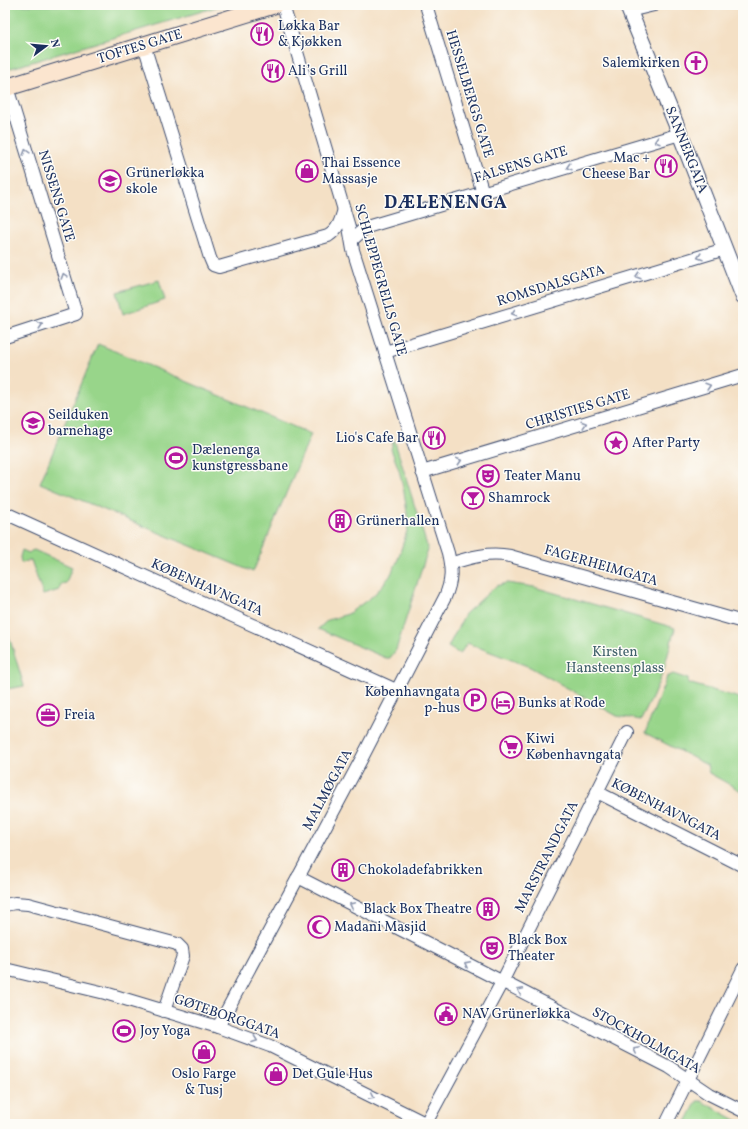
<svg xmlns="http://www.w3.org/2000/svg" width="748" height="1129" viewBox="0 0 748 1129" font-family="Vollkorn,serif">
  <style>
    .green { fill: #98d58a; stroke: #5a8274 }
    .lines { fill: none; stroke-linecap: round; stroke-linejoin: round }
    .minor-casing { stroke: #3c4a6d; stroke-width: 14 }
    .tertiary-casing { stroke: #3c4a6d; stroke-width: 17 }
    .secondary-casing { stroke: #3c4a6d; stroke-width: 19 }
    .minor { stroke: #fff; stroke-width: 12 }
    .tertiary { stroke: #fff; stroke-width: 15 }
    .secondary { stroke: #fbe5cf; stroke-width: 17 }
    .oneway { stroke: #8d97ae }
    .labels { text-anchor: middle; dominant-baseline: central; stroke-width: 3; stroke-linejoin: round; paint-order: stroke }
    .poi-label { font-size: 14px; fill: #1b2f5e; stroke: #fdfcf7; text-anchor: start }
    .street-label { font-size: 14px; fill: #1b2f5e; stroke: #fdfcf7 }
    .park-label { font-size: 14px; fill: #40616b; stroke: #fdfcf7 }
    .district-label { font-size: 18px; font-weight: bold; letter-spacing: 1px; fill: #1b2f5e; stroke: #fdfcf7 }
  </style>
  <rect width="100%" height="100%" fill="#fdfcf7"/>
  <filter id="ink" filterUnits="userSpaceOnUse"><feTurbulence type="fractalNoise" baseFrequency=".025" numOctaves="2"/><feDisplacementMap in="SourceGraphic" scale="8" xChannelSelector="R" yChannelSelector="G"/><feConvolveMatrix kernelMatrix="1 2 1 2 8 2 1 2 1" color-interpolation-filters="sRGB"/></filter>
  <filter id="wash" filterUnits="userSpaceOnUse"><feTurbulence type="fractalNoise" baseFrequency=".012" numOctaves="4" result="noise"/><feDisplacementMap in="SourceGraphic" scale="16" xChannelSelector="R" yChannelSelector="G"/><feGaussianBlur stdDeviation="0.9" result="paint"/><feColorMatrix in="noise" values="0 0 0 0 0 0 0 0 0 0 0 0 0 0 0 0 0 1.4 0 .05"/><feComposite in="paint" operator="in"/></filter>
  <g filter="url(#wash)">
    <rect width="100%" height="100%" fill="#f4e0c5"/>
    <!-- green -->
    <g class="green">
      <polygon points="5,5 223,5 5,70"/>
      <polygon points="159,280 165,300 123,314 117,292"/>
      <polygon points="98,344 311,434 253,572 40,483"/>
      <polygon points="394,439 428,549 396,650 390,658 386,658 318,629 328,620 348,614 374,595 390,576 397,562 408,528 408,520 404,492 399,470 391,449"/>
      <polygon points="22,550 29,553 31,551 34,550 72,567 66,583 61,584 59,590 43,595 31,560 21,563 20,557"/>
      <polygon points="507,583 534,587 675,628 664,669 653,696 641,720 617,716 530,667 467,643 460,654 448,647 465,614 496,586"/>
      <polygon points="5,623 24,686 7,689 7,691 5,691"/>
      <polygon points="673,674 688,679 688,683 743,699 743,792 709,773 707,765 645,733 667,677"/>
      <polygon points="697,1101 701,1101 743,1124 685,1124"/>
    </g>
  </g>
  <g filter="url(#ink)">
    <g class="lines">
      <!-- minor casing -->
      <g class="minor-casing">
        <g id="minor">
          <polyline points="426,5 483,193"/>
          <polyline points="629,11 654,5"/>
          <path d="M144,45l66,213 3,7 6,2 109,-31c10,-6 13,-16 16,-27"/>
          <polyline points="352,240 364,229 370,226 680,134"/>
          <polyline points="5,337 76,314 7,87"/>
          <polyline points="385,352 725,249"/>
          <polyline points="422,472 743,375"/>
          <polyline points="5,513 396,690"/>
          <path d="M450,564c20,-7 39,-12 60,-8l233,66"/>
          <polyline points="597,792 743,866"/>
          <polyline points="298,877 669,1067 709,1094 743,1111"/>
          <polyline points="5,905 15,903 28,904 177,944 182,949 183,956 164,1011"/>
          <polyline points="5,969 105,993 218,1027 270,1046 427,1124"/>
          <path d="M218,1027l144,-269 83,-161c7,-16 7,-27 3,-44l-95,-303 -4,-23 -66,-222"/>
          <polyline points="426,1123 502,982 627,732"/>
          <polyline points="666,1124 743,969"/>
        </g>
      </g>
      <!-- tertiary casing -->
      <g class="tertiary-casing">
        <polyline id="tertiary" points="627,5 680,134 743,296"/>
      </g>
      <!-- secondary casing -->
      <g class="secondary-casing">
        <polyline id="secondary" points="5,88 274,5"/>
      </g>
      <!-- minor -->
      <use href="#minor" class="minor"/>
      <!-- tertiary -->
      <use href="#tertiary" class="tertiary"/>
      <!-- secondary -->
      <use href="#secondary" class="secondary"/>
    </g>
    <!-- one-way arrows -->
    <defs><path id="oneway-chevron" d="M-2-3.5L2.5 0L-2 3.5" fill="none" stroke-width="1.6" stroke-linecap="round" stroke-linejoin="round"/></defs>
    <g class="oneway">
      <use href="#oneway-chevron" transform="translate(657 141) rotate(163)"/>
      <use href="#oneway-chevron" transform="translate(26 152) rotate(-107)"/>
      <use href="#oneway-chevron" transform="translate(569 167) rotate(163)"/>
      <use href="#oneway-chevron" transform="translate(700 257) rotate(163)"/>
      <use href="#oneway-chevron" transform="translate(64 276) rotate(-107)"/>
      <use href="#oneway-chevron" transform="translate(638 276) rotate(163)"/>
      <use href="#oneway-chevron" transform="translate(514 313) rotate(163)"/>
      <use href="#oneway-chevron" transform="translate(40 325) rotate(-18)"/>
      <use href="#oneway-chevron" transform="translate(708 386) rotate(-17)"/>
      <use href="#oneway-chevron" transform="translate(584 424) rotate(-17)"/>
      <use href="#oneway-chevron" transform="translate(459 461) rotate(-17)"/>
      <use href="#oneway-chevron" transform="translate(352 905) rotate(-153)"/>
      <use href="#oneway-chevron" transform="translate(467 964) rotate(-153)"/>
      <use href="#oneway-chevron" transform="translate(520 991) rotate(-153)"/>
      <use href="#oneway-chevron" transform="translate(255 1040) rotate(20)"/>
      <use href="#oneway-chevron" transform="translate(636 1050) rotate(-153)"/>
      <use href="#oneway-chevron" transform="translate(372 1096) rotate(26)"/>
    </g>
  </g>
  <!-- icons -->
  <defs>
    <g id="restaurant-ring" transform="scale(1.15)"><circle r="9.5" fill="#fdfcf7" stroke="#b5179e" stroke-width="1.5"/><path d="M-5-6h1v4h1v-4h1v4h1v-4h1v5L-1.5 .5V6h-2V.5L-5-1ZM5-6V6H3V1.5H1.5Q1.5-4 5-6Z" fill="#b5179e"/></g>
    <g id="church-ring" transform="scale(1.15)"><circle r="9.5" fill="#fdfcf7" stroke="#b5179e" stroke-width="1.5"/><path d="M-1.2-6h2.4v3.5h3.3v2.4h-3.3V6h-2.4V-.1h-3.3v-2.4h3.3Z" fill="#b5179e"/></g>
    <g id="shop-ring" transform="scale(1.15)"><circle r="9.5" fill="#fdfcf7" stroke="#b5179e" stroke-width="1.5"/><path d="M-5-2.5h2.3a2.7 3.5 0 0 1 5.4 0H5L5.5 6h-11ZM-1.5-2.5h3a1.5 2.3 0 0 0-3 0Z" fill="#b5179e"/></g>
    <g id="school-ring" transform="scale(1.15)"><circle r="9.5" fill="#fdfcf7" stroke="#b5179e" stroke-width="1.5"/><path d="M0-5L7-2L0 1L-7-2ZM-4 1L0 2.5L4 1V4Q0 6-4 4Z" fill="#b5179e"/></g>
    <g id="sight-ring" transform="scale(1.15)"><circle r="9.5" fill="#fdfcf7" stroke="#b5179e" stroke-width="1.5"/><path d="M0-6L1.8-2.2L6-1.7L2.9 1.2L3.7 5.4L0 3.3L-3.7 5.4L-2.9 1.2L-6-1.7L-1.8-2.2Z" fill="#b5179e"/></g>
    <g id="stadium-ring" transform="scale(1.15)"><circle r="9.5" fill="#fdfcf7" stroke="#b5179e" stroke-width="1.5"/><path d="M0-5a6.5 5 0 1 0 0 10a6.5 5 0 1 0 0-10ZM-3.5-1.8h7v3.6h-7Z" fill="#b5179e"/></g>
    <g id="theatre-ring" transform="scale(1.15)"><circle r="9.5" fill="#fdfcf7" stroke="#b5179e" stroke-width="1.5"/><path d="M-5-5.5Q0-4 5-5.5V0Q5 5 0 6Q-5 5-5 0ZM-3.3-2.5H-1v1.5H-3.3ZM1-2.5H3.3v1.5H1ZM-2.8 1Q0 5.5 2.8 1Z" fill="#b5179e"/></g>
    <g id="bar-ring" transform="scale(1.15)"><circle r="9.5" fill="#fdfcf7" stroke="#b5179e" stroke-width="1.5"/><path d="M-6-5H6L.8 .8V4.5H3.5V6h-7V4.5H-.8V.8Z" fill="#b5179e"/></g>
    <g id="building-ring" transform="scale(1.15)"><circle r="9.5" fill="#fdfcf7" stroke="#b5179e" stroke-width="1.5"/><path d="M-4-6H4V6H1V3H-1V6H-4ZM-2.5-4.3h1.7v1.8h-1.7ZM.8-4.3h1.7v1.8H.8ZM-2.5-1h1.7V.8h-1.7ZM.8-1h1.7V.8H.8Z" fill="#b5179e"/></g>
    <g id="parking-ring" transform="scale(1.15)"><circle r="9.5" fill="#fdfcf7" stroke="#b5179e" stroke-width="1.5"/><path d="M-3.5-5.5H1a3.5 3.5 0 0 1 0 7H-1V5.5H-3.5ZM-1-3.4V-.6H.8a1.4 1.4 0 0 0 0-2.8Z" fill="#b5179e"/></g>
    <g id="hotel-ring" transform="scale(1.15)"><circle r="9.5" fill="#fdfcf7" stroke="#b5179e" stroke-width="1.5"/><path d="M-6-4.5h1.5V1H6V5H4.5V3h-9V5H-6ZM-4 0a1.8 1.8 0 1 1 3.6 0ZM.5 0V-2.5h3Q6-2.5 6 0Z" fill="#b5179e"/></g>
    <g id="office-ring" transform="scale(1.15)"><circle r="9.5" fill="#fdfcf7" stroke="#b5179e" stroke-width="1.5"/><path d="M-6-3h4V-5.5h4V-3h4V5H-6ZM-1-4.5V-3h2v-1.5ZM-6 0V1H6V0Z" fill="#b5179e"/></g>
    <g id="supermarket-ring" transform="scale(1.15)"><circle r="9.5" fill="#fdfcf7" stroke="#b5179e" stroke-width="1.5"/><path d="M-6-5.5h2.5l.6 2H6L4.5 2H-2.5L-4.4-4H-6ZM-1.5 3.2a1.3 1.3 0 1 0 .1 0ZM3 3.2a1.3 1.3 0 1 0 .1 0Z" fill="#b5179e"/></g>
    <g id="mosque-ring" transform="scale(1.15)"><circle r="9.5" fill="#fdfcf7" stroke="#b5179e" stroke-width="1.5"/><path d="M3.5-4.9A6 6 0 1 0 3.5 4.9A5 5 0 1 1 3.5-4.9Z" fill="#b5179e"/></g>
    <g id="civic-ring" transform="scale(1.15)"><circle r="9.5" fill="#fdfcf7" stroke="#b5179e" stroke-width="1.5"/><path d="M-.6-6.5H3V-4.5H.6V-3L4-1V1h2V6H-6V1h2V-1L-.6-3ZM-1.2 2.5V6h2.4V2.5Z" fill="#b5179e"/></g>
  </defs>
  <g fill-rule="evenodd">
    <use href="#restaurant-ring" x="262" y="34"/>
    <use href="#church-ring" x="696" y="63"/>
    <use href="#restaurant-ring" x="273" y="71"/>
    <use href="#restaurant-ring" x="666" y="166"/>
    <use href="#shop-ring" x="307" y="171"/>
    <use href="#school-ring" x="110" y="181"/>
    <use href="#school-ring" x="33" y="423"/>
    <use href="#restaurant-ring" x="434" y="438"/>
    <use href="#sight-ring" x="616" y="443"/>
    <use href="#stadium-ring" x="176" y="458"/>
    <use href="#theatre-ring" x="488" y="476"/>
    <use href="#bar-ring" x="473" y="498"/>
    <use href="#building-ring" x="340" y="521"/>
    <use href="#parking-ring" x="475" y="700"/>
    <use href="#hotel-ring" x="503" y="703"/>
    <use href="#office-ring" x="48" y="715"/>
    <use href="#supermarket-ring" x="511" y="747"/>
    <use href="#building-ring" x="343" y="870"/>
    <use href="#building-ring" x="488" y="909"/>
    <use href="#mosque-ring" x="319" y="927"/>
    <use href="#theatre-ring" x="492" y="948"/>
    <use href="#civic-ring" x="446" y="1014"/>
    <use href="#stadium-ring" x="124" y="1031"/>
    <use href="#shop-ring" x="204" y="1052"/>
    <use href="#shop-ring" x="276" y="1074"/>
  </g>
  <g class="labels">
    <!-- poi labels -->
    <g class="poi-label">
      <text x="278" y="26">Løkka Bar<tspan x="278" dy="16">&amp; Kjøkken</tspan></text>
      <text x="680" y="63" text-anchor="end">Salemkirken</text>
      <text x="288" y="71">Ali’s Grill</text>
      <text x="650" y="158" text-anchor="end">Mac +<tspan x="650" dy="16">Cheese Bar</tspan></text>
      <text x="322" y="163">Thai Essence<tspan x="322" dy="16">Massasje</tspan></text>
      <text x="126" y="173">Grünerløkka<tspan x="126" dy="16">skole</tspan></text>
      <text x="48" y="415">Seilduken<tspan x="48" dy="16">barnehage</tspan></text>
      <text x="418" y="438" text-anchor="end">Lio's Cafe Bar</text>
      <text x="632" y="443">After Party</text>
      <text x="192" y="450">Dælenenga<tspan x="192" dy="16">kunstgressbane</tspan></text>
      <text x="504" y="476">Teater Manu</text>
      <text x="488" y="498">Shamrock</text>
      <text x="356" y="521">Grünerhallen</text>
      <text x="460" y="692" text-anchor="end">Københavngata<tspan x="460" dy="16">p-hus</tspan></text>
      <text x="518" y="703">Bunks at Rode</text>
      <text x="64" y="715">Freia</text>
      <text x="526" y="739">Kiwi<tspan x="526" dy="16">Københavngata</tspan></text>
      <text x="358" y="870">Chokoladefabrikken</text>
      <text x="472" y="909" text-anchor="end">Black Box Theatre</text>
      <text x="334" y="927">Madani Masjid</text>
      <text x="508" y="940">Black Box<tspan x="508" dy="16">Theater</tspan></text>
      <text x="462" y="1014">NAV Grünerløkka</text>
      <text x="140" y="1031">Joy Yoga</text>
      <text x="204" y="1074" text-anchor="middle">Oslo Farge<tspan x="204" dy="16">&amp; Tusj</tspan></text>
      <text x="292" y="1074">Det Gule Hus</text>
    </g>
    <!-- street labels -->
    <g class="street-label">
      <text transform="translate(140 47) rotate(-17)">TOFTES GATE</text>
      <text transform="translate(469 94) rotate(73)">HESSELBERGS GATE</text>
      <text transform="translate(686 150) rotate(68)">SANNERGATA</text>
      <text transform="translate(521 165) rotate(-17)">FALSENS GATE</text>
      <text transform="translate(56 196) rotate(73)">NISSENS GATE</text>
      <text transform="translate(380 280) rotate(74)">SCHLEPPEGRELLS GATE</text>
      <text transform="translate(551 286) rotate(-17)">ROMSDALSGATA</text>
      <text transform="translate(578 410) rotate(-17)">CHRISTIES GATE</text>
      <text transform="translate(601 566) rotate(16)">FAGERHEIMGATA</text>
      <text transform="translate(207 588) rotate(24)">KØBENHAVNGATA</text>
      <text transform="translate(328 790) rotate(-62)">MALMØGATA</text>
      <text transform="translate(666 810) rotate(27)">KØBENHAVNGATA</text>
      <text transform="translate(547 857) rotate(-63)">MARSTRANDGATA</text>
      <text transform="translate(227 1017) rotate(19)">GØTEBORGGATA</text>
      <text transform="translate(646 1041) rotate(29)">STOCKHOLMGATA</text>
    </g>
    <!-- park labels -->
    <g class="park-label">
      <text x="615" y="652">Kirsten<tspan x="615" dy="16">Hansteens plass</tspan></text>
    </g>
    <!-- district labels -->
    <g class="district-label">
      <text x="446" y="203">DÆLENENGA</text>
    </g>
  </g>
  <!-- margin -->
  <rect width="748" height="1129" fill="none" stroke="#fdfcf7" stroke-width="20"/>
  <!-- north arrow -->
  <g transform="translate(46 46) rotate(74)" stroke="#fdfcf7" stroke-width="3" paint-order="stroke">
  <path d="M0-3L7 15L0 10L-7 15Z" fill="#1b2f5e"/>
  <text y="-6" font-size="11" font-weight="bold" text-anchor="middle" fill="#1b2f5e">N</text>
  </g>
</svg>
